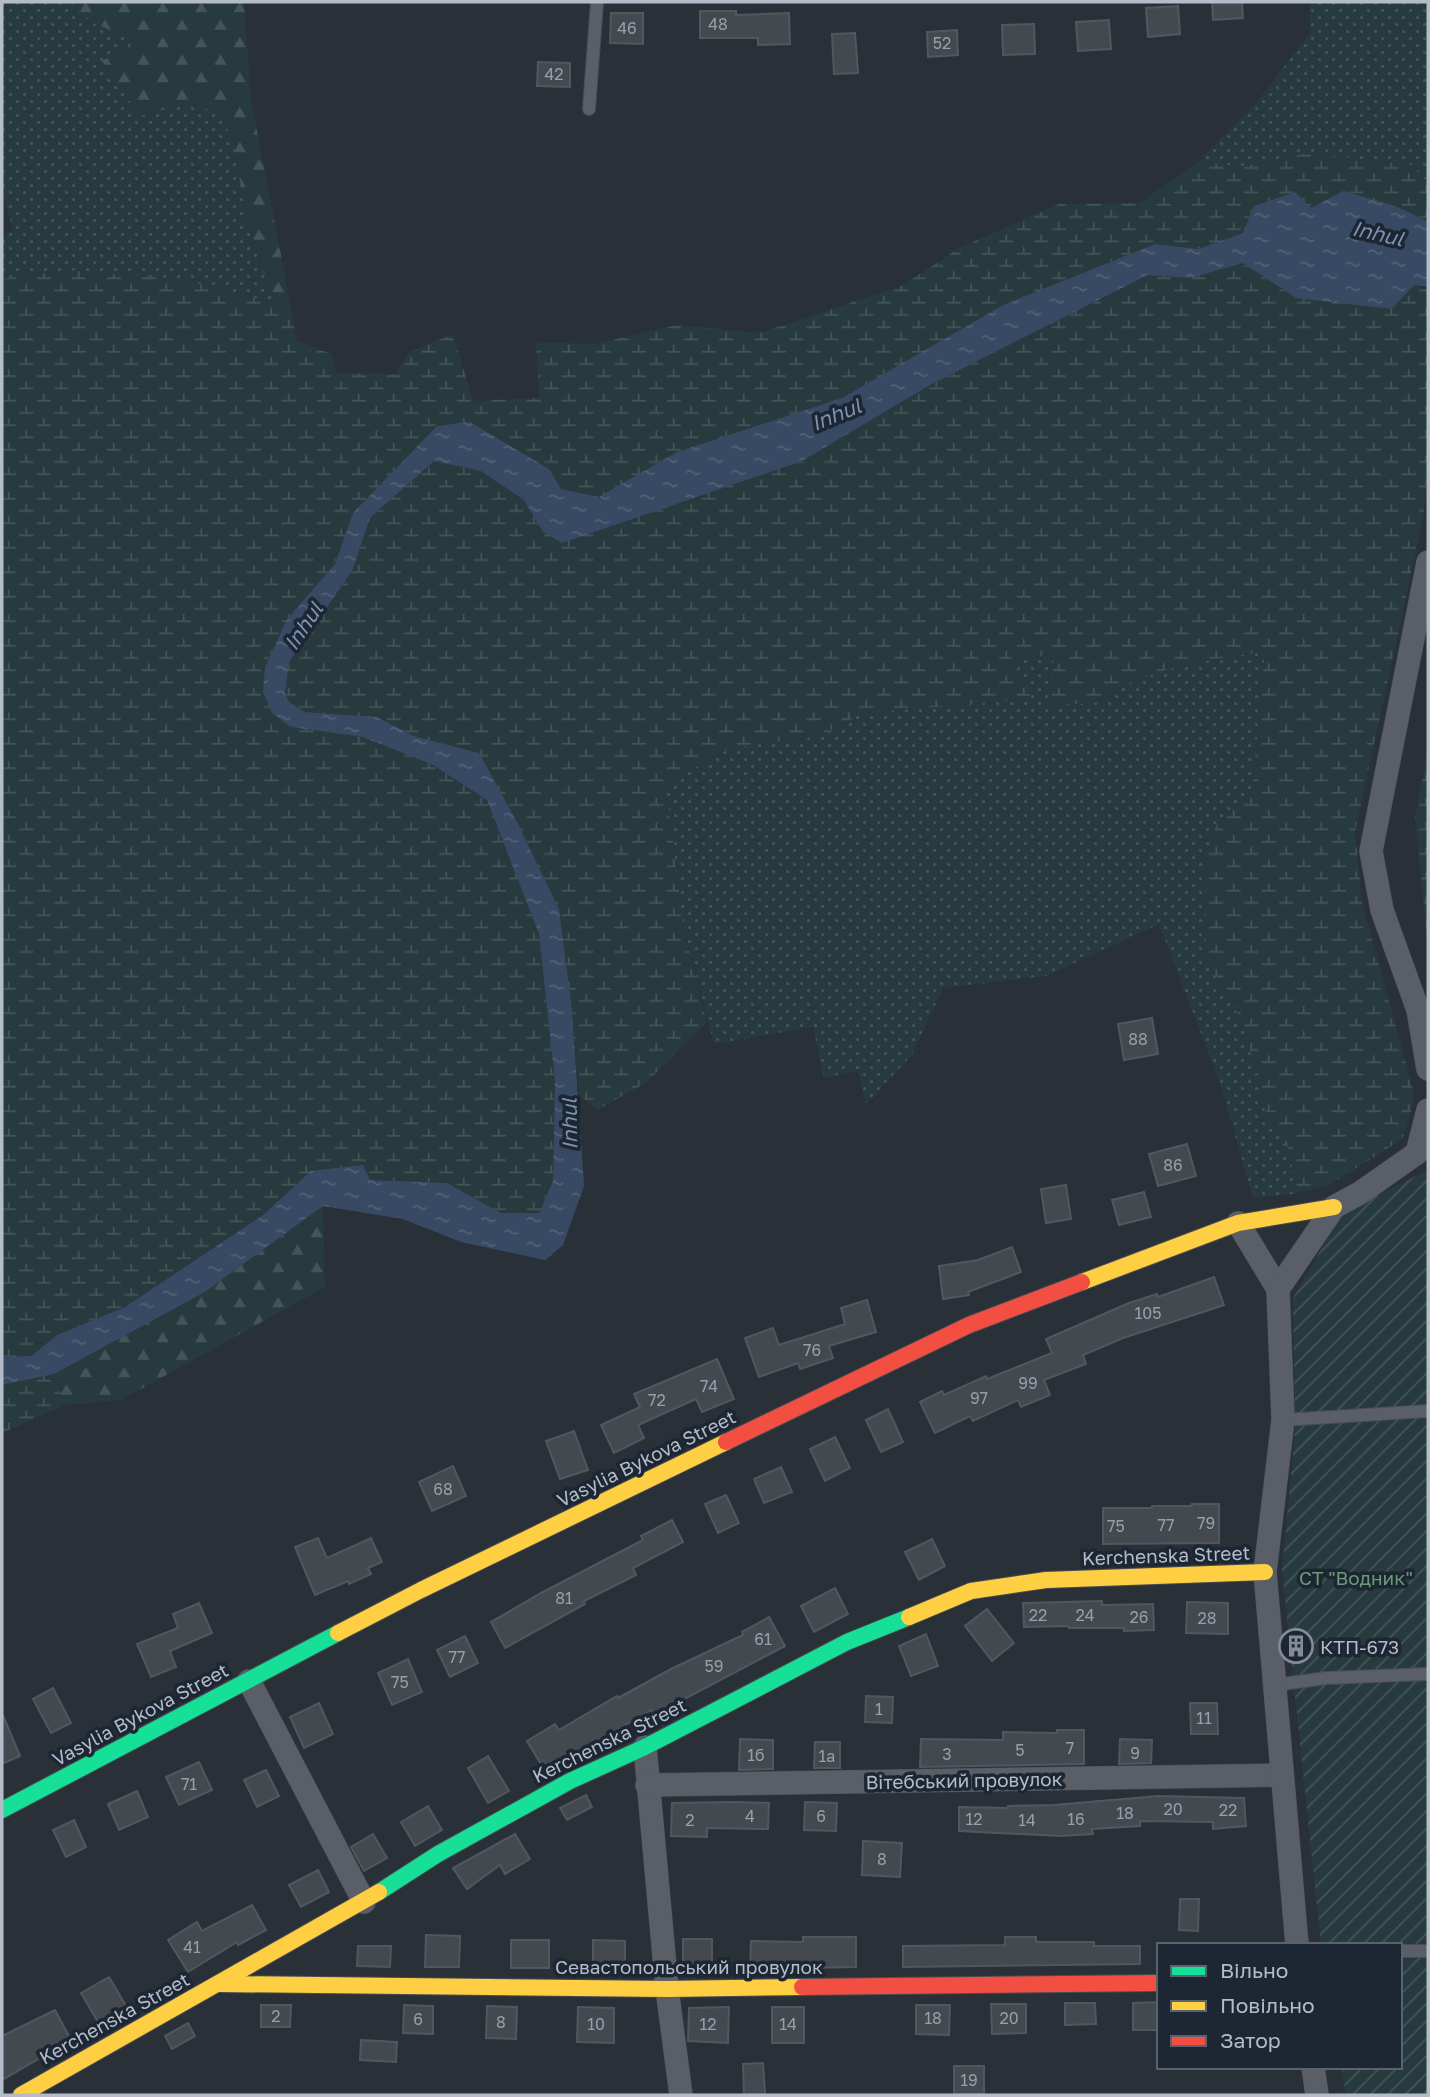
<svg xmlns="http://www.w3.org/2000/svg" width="1430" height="2097" viewBox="0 0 1430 2097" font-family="'Golos Text',sans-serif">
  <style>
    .grass { fill: url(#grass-dots) }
    .forest { fill: url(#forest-firs) }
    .wetland { fill: url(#wetland-marsh) }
    .garden { fill: url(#garden-furrows) }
    .water { fill: url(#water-ripples) }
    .building { fill: #444950; stroke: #52575f; stroke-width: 2 }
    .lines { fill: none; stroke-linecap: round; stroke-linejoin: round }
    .lane-casing { stroke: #484c53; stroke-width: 14 }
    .street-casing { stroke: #484c53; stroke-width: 24 }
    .fast-casing { stroke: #484c53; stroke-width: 18 }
    .slow-casing { stroke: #484c53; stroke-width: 18 }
    .jam-casing { stroke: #484c53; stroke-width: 18 }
    .lane { stroke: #5a5e66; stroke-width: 12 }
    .street { stroke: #5a5e66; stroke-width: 23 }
    .fast { stroke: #16e098; stroke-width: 16 }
    .slow { stroke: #ffcf43; stroke-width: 16 }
    .jam { stroke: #f24e42; stroke-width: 16 }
    .labels { text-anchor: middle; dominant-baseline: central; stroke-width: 7; stroke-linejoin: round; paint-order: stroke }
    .number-label { font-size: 16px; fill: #989fab }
    .street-label { font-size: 19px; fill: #b4bcc9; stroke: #1d2633 }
    .park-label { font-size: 19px; fill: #6b9a76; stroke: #1d2633 }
    .poi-label { font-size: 19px; fill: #b4bcc9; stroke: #1d2633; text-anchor: start }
    .water-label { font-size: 21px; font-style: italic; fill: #7c92b1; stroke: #1d2633 }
  </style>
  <defs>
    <pattern id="grass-dots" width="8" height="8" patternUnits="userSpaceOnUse" patternTransform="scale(1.75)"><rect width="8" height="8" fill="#273a3e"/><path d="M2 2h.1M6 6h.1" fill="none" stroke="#445559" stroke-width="1.8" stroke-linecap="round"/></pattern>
    <pattern id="forest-firs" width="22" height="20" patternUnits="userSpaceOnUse" patternTransform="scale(1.75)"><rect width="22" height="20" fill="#273a3e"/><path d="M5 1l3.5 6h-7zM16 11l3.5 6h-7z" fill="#445559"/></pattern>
    <pattern id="wetland-marsh" width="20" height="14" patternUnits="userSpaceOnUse" patternTransform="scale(1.75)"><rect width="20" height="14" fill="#273a3e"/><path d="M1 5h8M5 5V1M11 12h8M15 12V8" fill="none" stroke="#445559"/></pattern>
    <pattern id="garden-furrows" width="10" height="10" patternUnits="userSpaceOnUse" patternTransform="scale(1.75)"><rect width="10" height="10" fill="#273a3e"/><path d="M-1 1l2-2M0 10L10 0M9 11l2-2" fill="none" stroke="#445559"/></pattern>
    <pattern id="water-ripples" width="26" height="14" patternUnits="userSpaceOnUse" patternTransform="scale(1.75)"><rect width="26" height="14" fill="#384963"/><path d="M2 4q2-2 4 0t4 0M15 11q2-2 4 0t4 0" fill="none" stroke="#526178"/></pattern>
  </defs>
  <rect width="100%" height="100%" fill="#2a3038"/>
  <!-- grass -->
  <g class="grass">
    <polygon points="2,2 71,2 92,22 136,42 139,116 190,103 221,114 234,143 246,219 268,288 291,307 179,279 66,270 2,279 2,235 13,230 2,189"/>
    <polygon points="1310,2 1428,2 1428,183 1412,165 1307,153 1240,167 1199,161 1255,104 1310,33"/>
    <polygon points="1265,651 1252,792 1217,823 1204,955 1244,1025 1264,1108 1291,1154 1294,1194 1253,1198 1221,1086 1159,924 1046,976 943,988 912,1055 866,1104 858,1071 824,1078 813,1027 714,1044 683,925 665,784 730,748 820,736 863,713 1032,699 1010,655 1054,656 1051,704 1095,703 1122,686 1159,672 1192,663"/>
  </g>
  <!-- forest -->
  <g class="forest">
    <polygon points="71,2 244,2 251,100 291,307 268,288 246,219 234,143 221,114 190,103 139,116 102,61 136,42 92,22"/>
    <polygon points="323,1206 325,1287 121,1400 65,1405 54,1374 205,1292"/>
  </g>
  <!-- wetland -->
  <g class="wetland">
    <polygon points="1307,153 1412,165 1428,183 1428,222 1396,206 1310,208 1295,192 1254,206 1243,233 1198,249 1155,244 1003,305 842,398 677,452 599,497 561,489 549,469 470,423 353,513 335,564 287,619 265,667 291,727 363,737 433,765 487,800 539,934 555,1081 553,1181 539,1213 501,1213 447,1183 370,1180 311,1171 263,1215 125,1307 57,1335 31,1356 2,1357 2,279 66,270 179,279 291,307 296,340 331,354 337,373 395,374 409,352 453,334 473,401 539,398 536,342 594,344 677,325 760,333 901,286 961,247 1059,204 1140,203 1199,161 1240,167"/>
    <polygon points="1243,263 1296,298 1414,285 1428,290 1428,467 1423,518 1355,832 1362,902 1415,1097 1403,1139 1329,1185 1294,1194 1291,1154 1264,1108 1244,1025 1204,955 1206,857 1217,823 1252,792 1265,651 1192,663 1159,672 1122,686 1095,703 1051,705 1054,656 1010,655 1032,699 863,713 820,736 730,748 666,784 683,925 707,1022 646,1083 597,1110 579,1095 572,1011 479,754 414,736 377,717 305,712 289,702 285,693 289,662 352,571 370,518 434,461 481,471 524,500 543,532 802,461 930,385 1149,275 1191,278"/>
    <polygon points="1428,750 1428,948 1415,816"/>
    <polygon points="54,1374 65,1405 2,1433 2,1385"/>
  </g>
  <!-- garden -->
  <polygon class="garden" points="1428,1170 1428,2095 1346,2095 1341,2067 1400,2067 1400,1945 1321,1945 1282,1570 1295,1433 1293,1298 1342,1213"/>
  <!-- water -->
  <polygon class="water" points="1343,191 1396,206 1428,222 1428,287 1414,285 1392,309 1296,298 1243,263 1191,278 1148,275 930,385 802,461 562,543 543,532 524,500 481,471 434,461 370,518 352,571 289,662 285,693 289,702 305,712 377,717 414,736 479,753 516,820 559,909 572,1011 584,1186 563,1245 545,1260 461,1242 403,1219 323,1206 205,1292 54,1374 2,1385 2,1357 31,1356 57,1335 125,1307 263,1215 311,1171 363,1165 370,1180 447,1183 501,1213 539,1213 553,1181 555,1081 539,934 487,800 433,765 363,737 291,727 272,713 263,692 265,667 287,619 335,564 353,513 437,426 470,422 549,469 561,489 599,497 677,452 842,398 1003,305 1155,244 1198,249 1243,233 1254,206 1295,192 1311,208"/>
  <!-- building -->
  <g class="building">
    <polygon points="1212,2 1242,2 1243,18 1213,20"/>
    <polygon points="1178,6 1180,34 1148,37 1146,8"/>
    <polygon points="700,11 736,11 736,15 789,13 790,44 758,45 758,38 700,38"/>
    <polygon points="611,13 643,13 643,44 610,43"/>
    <polygon points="1109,20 1111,49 1078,51 1076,22"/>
    <polygon points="1034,24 1035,54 1003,55 1002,25"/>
    <polygon points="957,30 958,55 928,57 927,32"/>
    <polygon points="855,33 858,73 834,74 832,34"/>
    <polygon points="538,62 570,63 570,87 537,86"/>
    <polygon points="1152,1018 1158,1054 1124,1060 1118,1024"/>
    <polygon points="1187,1144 1196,1176 1158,1186 1149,1154"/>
    <polygon points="1066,1185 1071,1219 1046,1223 1041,1189"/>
    <polygon points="1144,1192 1151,1217 1119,1225 1112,1200"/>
    <polygon points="1012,1247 1021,1272 968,1292 969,1295 943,1299 939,1266 978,1260"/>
    <polygon points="1214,1277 1224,1305 1123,1338 1083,1355 1086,1364 1044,1380 1050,1395 1021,1407 1018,1400 973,1421 970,1416 935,1433 920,1402 942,1391 944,1395 986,1376 987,1379 1052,1353 1046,1339 1129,1303 1157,1294 1158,1297"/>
    <polygon points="867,1300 876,1332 829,1346 833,1358 800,1369 798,1363 759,1377 745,1338 773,1328 779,1345 845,1324 841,1308"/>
    <polygon points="717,1359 734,1399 702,1412 696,1399 638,1425 644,1438 614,1453 601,1425 640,1407 634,1394"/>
    <polygon points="888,1409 903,1442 881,1452 866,1420"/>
    <polygon points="574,1431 588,1470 560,1479 546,1441"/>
    <polygon points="835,1437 850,1468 825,1481 810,1449"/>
    <polygon points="453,1466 466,1496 432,1511 419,1482"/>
    <polygon points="781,1467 792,1492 764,1503 754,1479"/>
    <polygon points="726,1495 739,1523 718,1533 705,1504"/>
    <polygon points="1192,1504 1219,1504 1219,1543 1103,1544 1103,1508 1152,1508 1152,1506 1192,1506"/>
    <polygon points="672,1520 683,1542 633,1568 636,1575 584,1601 585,1604 505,1648 491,1622 543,1592 643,1540 641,1536"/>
    <polygon points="318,1538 327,1558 371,1538 382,1562 368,1568 371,1574 349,1584 348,1581 315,1595 295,1547"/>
    <polygon points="932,1539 945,1566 919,1580 905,1552"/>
    <polygon points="835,1588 848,1614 814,1632 801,1606"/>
    <polygon points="1102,1601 1102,1605 1153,1604 1154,1630 1124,1631 1124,1628 1069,1628 1068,1626 1024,1627 1023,1603"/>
    <polygon points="1187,1602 1228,1603 1228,1634 1186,1633"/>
    <polygon points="199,1603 212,1633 170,1651 176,1667 151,1677 137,1644 178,1628 173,1614"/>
    <polygon points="987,1609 1014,1643 992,1661 965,1626"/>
    <polygon points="769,1617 785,1646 654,1715 651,1710 545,1771 527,1741 555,1724 559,1730 617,1696 618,1698 671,1669 743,1635 742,1632"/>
    <polygon points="926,1634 938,1666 911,1676 899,1646"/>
    <polygon points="465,1636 478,1663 450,1677 437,1650"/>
    <polygon points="408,1659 422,1692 392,1705 378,1673"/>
    <polygon points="53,1688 71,1723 51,1733 33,1699"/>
    <polygon points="866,1696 893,1697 892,1723 865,1722"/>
    <polygon points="319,1703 333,1734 304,1748 290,1717"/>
    <polygon points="1190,1703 1217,1703 1218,1734 1191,1734"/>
    <polygon points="2,1713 20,1756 2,1764"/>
    <polygon points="1057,1730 1084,1730 1084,1764 920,1767 921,1739 1003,1740 1003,1732 1057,1733"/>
    <polygon points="740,1739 773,1740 773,1769 739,1770"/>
    <polygon points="1120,1739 1152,1740 1151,1763 1119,1764"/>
    <polygon points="815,1742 840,1742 840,1768 814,1768"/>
    <polygon points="488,1756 509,1791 488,1803 468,1768"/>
    <polygon points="199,1762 212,1790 179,1805 166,1777"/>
    <polygon points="266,1770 279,1796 257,1807 244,1780"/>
    <polygon points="137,1791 148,1817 119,1830 108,1804"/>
    <polygon points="586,1795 592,1807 567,1820 560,1808"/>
    <polygon points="1158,1796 1244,1798 1246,1826 1213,1829 1213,1822 1140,1821 1140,1826 1092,1829 1093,1834 1061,1836 959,1831 959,1807 1008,1808 1008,1806 1054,1805"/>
    <polygon points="732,1802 769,1803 768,1829 707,1828 707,1837 671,1836 672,1803"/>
    <polygon points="805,1802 837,1803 836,1831 804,1830"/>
    <polygon points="428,1806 442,1830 415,1846 401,1822"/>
    <polygon points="74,1820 86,1847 66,1857 53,1830"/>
    <polygon points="373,1834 387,1858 364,1871 351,1847"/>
    <polygon points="515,1834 530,1859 505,1874 500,1865 467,1889 453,1868"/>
    <polygon points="863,1841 902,1843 900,1877 862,1875"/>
    <polygon points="318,1870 329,1892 301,1907 289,1885"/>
    <polygon points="1180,1899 1199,1899 1198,1931 1179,1930"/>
    <polygon points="252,1905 266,1930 238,1945 237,1942 188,1972 168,1940 197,1922 202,1931"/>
    <polygon points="426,1935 460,1936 459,1967 425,1967"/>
    <polygon points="803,1937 856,1937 856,1967 750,1969 751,1941 803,1942"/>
    <polygon points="1005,1937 1036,1937 1036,1942 1094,1942 1094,1946 1140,1946 1140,1964 903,1967 903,1946 1005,1945"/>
    <polygon points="683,1939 712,1939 712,1969 683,1970"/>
    <rect x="511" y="1940" width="38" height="28"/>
    <polygon points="593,1940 625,1941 625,1969 593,1969"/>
    <polygon points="358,1946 391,1946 390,1967 357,1966"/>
    <polygon points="109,1977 126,2006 98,2022 81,1993"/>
    <polygon points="1159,2002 1159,2030 1133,2030 1133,2003"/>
    <polygon points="1065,2003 1095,2003 1096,2024 1065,2025"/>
    <polygon points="991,2004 1026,2004 1026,2033 992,2034"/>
    <polygon points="261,2005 291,2005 290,2027 261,2027"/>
    <polygon points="404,2005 433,2006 433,2034 403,2033"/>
    <polygon points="916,2005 950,2005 949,2035 916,2034"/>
    <polygon points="487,2006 517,2007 516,2039 486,2038"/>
    <polygon points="578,2007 614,2008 614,2043 577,2042"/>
    <polygon points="729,2007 728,2043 688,2041 689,2008"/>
    <rect x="772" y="2007" width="32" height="36"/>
    <polygon points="55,2010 71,2040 2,2080 2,2036"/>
    <polygon points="188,2023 195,2036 172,2049 165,2036"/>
    <polygon points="361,2040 397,2042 396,2062 360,2060"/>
    <polygon points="763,2063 765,2094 744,2095 743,2064"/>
    <rect x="954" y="2066" width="30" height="28"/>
  </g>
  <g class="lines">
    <!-- lane casing -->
    <g class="lane-casing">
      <g id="lane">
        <polyline points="589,109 597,2"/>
        <polyline points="1283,1420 1428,1411"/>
        <polyline points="1275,1685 1326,1678 1428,1674"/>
        <polyline points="1400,1951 1428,1951"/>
      </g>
    </g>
    <!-- street casing -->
    <g class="street-casing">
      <g id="street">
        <polyline points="1428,562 1371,851 1382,910 1418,1010 1428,1069"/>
        <polyline points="1238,1223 1278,1289"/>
        <polyline points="249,1681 364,1902"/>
        <polyline points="645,1747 667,1989 681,2095"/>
        <polyline points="647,1785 1282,1775"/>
        <polyline points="1297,1945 1265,1572 1283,1420 1278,1289 1334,1207 1360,1193 1417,1153 1428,1110"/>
        <polyline points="1313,2067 1317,2095"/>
      </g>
    </g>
    <!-- fast casing -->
    <g class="fast-casing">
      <g id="fast">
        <polyline points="2,1810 338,1633"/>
        <polyline points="379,1892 438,1854 570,1781 645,1747 847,1642 909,1617"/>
      </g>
    </g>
    <!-- slow casing -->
    <g class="slow-casing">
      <g id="slow">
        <polyline points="1082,1282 1238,1223 1334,1207"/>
        <polyline points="909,1617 971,1591 1046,1580 1265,1572"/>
        <polyline points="338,1633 421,1590 726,1442"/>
        <polyline points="221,1984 667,1989 802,1987"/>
        <polyline points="21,2095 379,1892"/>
      </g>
    </g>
    <!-- jam casing -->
    <g class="jam-casing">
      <g id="jam">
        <polyline points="726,1442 969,1325 1082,1282"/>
        <polyline points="802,1987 1159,1983"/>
      </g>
    </g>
    <!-- lane -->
    <use href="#lane" class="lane"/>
    <!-- street -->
    <use href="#street" class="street"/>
    <!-- fast -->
    <use href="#fast" class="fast"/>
    <!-- slow -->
    <use href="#slow" class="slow"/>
    <!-- jam -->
    <use href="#jam" class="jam"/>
  </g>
  <!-- icons -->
  <defs>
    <g id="building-ring" transform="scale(1.75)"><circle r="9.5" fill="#1d2633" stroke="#848b96" stroke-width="1.5"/><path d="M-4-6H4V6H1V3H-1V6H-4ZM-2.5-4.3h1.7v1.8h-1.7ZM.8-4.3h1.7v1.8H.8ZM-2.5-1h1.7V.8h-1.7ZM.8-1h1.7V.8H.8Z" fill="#848b96"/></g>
  </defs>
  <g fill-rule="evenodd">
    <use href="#building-ring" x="1296" y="1646"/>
  </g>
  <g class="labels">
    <!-- number labels -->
    <g class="number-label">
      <text x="718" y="24">48</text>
      <text x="627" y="28">46</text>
      <text x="942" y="43">52</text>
      <text x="554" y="74">42</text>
      <text x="1138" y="1039">88</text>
      <text x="1173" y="1165">86</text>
      <text x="1148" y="1313">105</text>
      <text x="812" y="1350">76</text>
      <text x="1028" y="1383">99</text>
      <text x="709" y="1386">74</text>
      <text x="979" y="1398">97</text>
      <text x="657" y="1400">72</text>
      <text x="443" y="1489">68</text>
      <text x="1206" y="1523">79</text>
      <text x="1166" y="1525">77</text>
      <text x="1116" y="1526">75</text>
      <text x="564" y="1598">81</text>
      <text x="1038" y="1615">22</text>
      <text x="1085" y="1615">24</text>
      <text x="1139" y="1617">26</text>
      <text x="1207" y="1618">28</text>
      <text x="763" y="1639">61</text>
      <text x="457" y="1657">77</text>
      <text x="714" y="1666">59</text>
      <text x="400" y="1682">75</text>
      <text x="879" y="1709">1</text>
      <text x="1204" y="1718">11</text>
      <text x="1070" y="1748">7</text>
      <text x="1020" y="1750">5</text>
      <text x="1135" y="1753">9</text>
      <text x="947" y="1754">3</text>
      <text x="756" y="1755">1б</text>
      <text x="827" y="1756">1а</text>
      <text x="189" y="1784">71</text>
      <text x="1173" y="1809">20</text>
      <text x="1228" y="1810">22</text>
      <text x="1125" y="1813">18</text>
      <text x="750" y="1816">4</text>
      <text x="821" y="1816">6</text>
      <text x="974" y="1819">12</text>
      <text x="1076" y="1819">16</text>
      <text x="690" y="1820">2</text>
      <text x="1027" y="1820">14</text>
      <text x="882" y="1859">8</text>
      <text x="192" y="1947">41</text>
      <text x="276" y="2016">2</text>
      <text x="933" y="2018">18</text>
      <text x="1009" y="2018">20</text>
      <text x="418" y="2019">6</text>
      <text x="501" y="2022">8</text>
      <text x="596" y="2024">10</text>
      <text x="708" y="2024">12</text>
      <text x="788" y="2024">14</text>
      <text x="969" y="2080">19</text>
    </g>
    <!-- street labels -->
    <g class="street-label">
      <text transform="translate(646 1458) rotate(-26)">Vasylia Bykova Street</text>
      <text transform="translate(1166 1555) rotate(-2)">Kerchenska Street</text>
      <text transform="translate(140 1714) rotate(-28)">Vasylia Bykova Street</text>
      <text transform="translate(609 1740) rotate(-26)">Kerchenska Street</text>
      <text transform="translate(964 1780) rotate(-1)">Вітебський провулок</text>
      <text x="689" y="1966">Севастопольський провулок</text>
      <text transform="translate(114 2018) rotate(-29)">Kerchenska Street</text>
    </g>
    <!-- park labels -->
    <g class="park-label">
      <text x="1356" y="1577">СТ "Водник"</text>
    </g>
    <!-- poi labels -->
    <g class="poi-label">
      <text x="1320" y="1646">КТП-673</text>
    </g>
    <!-- water labels -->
    <g class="water-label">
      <text transform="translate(1378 233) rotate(13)">Inhul</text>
      <text transform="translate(836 414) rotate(-22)">Inhul</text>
      <text transform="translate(303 626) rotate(-56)">Inhul</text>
      <text transform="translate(569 1124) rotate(-91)">Inhul</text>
    </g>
  </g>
  <!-- border -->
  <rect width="1430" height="2097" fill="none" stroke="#b4bcc9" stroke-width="7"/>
  <!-- legend -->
  <rect x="1157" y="1943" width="245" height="126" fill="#1d2633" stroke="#59626f" stroke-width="2"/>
  <rect x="1171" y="1966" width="35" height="10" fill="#16e098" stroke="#59626f" stroke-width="2"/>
  <text x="1220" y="1978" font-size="21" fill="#b4bcc9">Вільно</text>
  <rect x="1171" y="2001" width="35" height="10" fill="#ffcf43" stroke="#59626f" stroke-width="2"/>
  <text x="1220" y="2013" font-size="21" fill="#b4bcc9">Повільно</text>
  <rect x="1171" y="2036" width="35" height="10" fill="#f24e42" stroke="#59626f" stroke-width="2"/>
  <text x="1220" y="2048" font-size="21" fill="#b4bcc9">Затор</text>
</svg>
